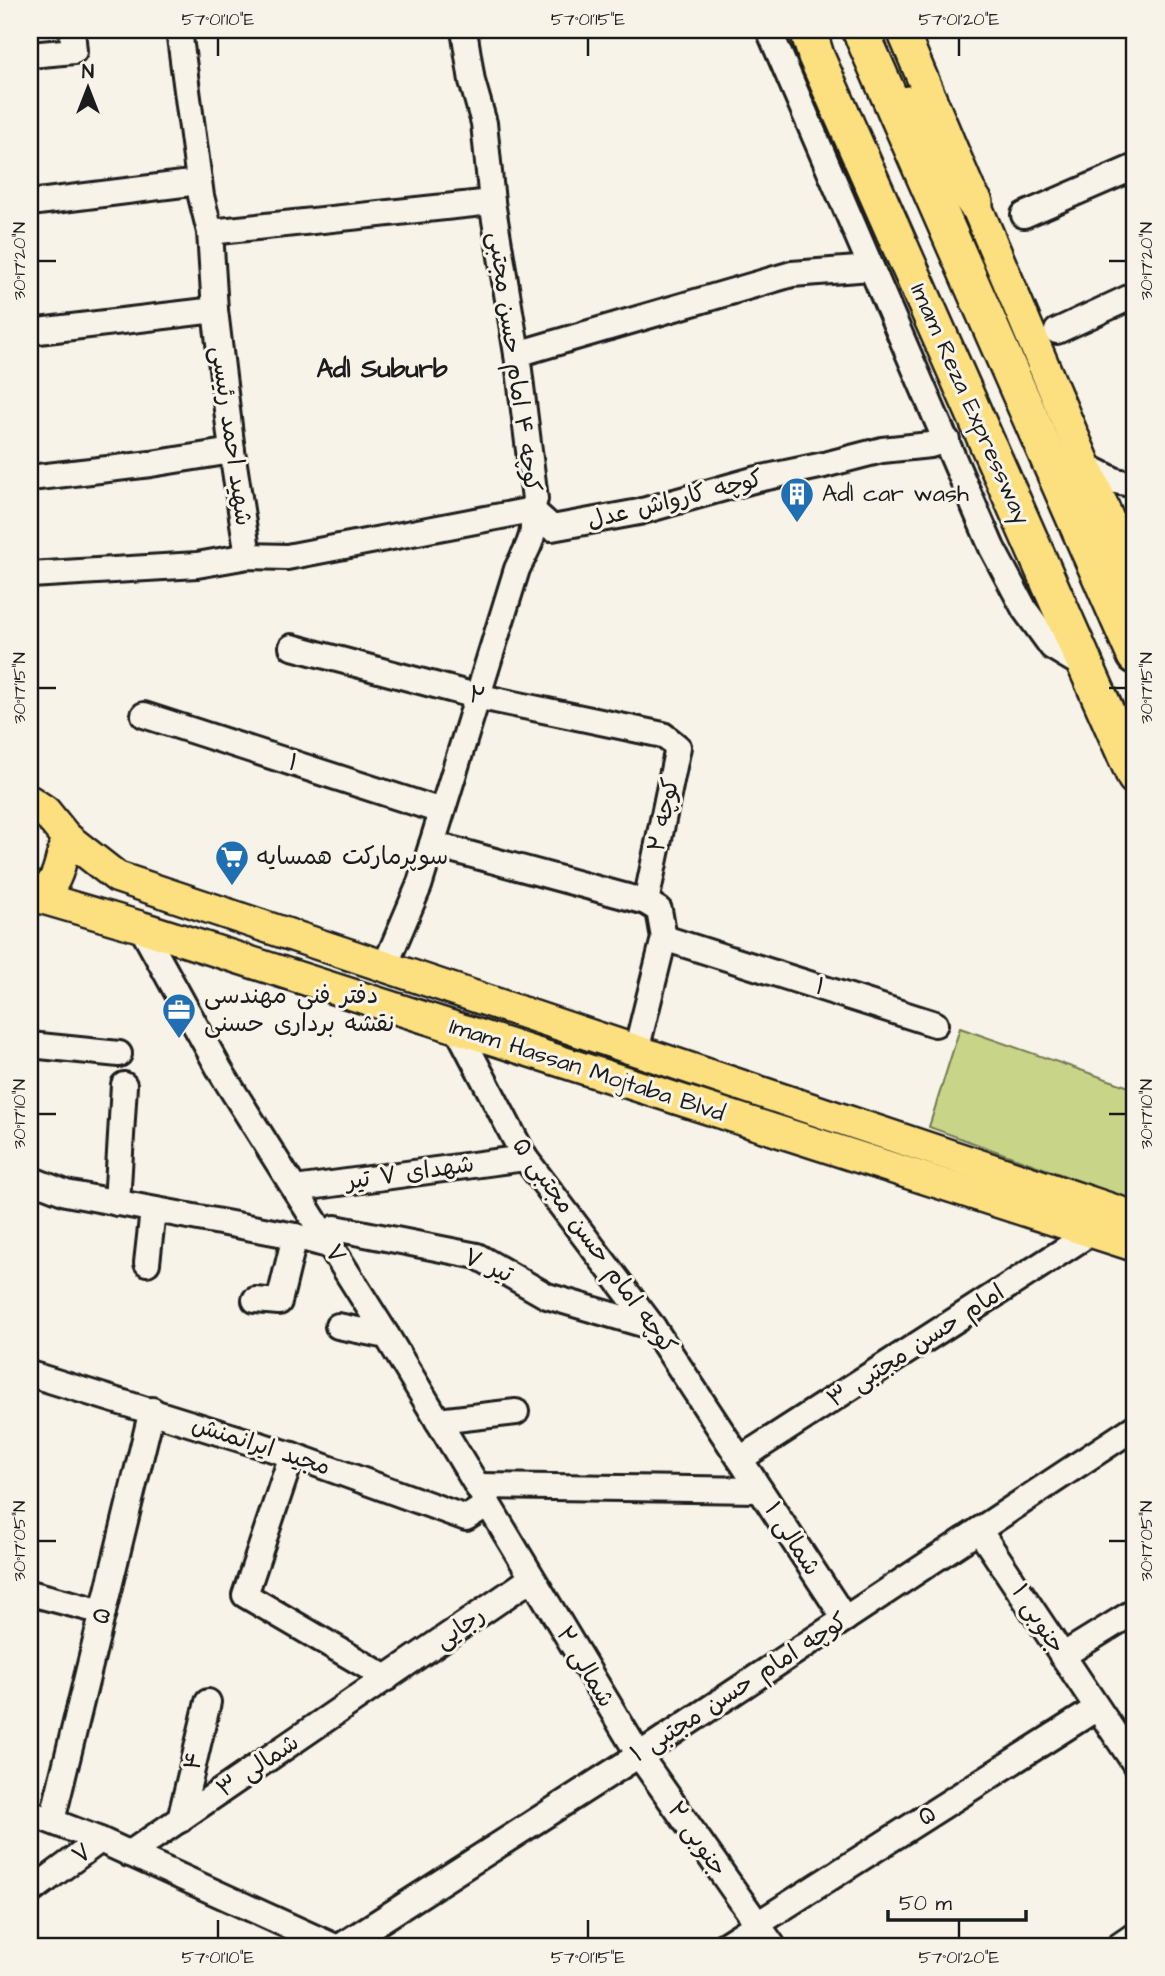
<svg xmlns="http://www.w3.org/2000/svg" width="1165" height="1976" viewBox="0 0 1165 1976" font-family="'Architects Daughter','Playpen Sans Arabic',sans-serif">
  <style>
    .green { fill: #c8d487; stroke: #727852; stroke-width: 2 }
    .lines { fill: none; stroke-linecap: round; stroke-linejoin: round }
    .minor-casing { stroke: #1c1c1c; stroke-width: 30 }
    .major-casing { stroke: #1c1c1c; stroke-width: 35 }
    .highway-casing { stroke: #1c1c1c; stroke-width: 40 }
    .minor { stroke: #f7f3e8; stroke-width: 24 }
    .major { stroke: #fce080; stroke-width: 30 }
    .highway { stroke: #fce080; stroke-width: 35 }
    .ticks { fill: none; stroke: #1c1c1c; stroke-width: 2.5 }
    .labels { text-anchor: middle; dominant-baseline: central; stroke-width: 6; stroke-linejoin: round; paint-order: stroke }
    .street-label { font-size: 24px; fill: #1c1c1c; stroke: #f7f3e8 }
    .poi-label { font-size: 24px; fill: #1c1c1c; stroke: #f7f3e8; text-anchor: start }
    .neighbourhood-label { font-size: 26px; font-weight: bold; fill: #1c1c1c; stroke: #f7f3e8 }
    .neatline { fill: none; stroke: #1c1c1c; stroke-width: 2.5 }
    .ticks-label { font-size: 18px; text-anchor: middle; fill: #1c1c1c }
  </style>
  <rect width="100%" height="100%" fill="#f7f3e8"/>
  <filter id="ink" filterUnits="userSpaceOnUse"><feTurbulence type="fractalNoise" baseFrequency=".0143" numOctaves="2"/><feDisplacementMap in="SourceGraphic" scale="14" xChannelSelector="R" yChannelSelector="G"/><feConvolveMatrix kernelMatrix="1 2 1 2 8 2 1 2 1" color-interpolation-filters="sRGB"/></filter>
  <g filter="url(#ink)">
    <!-- green -->
    <polygon class="green" points="960,1028 1135,1089 1135,1201 929,1127"/>
    <g class="lines">
      <!-- minor casing -->
      <g class="minor-casing">
        <g id="minor">
          <polyline points="179,30 201,196 210,232 215,310 232,451 248,556"/>
          <polyline points="769,30 992,548 1025,610 1052,647 1087,668"/>
          <polyline points="30,55 74,51 72,30"/>
          <polyline points="30,203 199,182"/>
          <polyline points="1024,215 1135,167"/>
          <polyline points="210,232 492,202"/>
          <polyline points="1057,331 1135,295"/>
          <polyline points="30,332 215,310"/>
          <polyline points="517,354 792,274 871,268"/>
          <polyline points="1088,467 1116,481 1135,485"/>
          <polyline points="30,478 151,464 232,451"/>
          <polyline points="30,575 197,565 248,556 287,557 532,510 552,528 639,512 753,480 824,465 882,450 930,445 947,440"/>
          <polyline points="292,647 476,696 663,735 678,747 646,902"/>
          <polyline points="144,715 441,811"/>
          <polyline points="432,844 646,902 659,910 664,938 636,1051"/>
          <polyline points="141,927 221,1072 387,1336 639,1755 773,1946"/>
          <polyline points="664,938 935,1024"/>
          <path d="M385,966l34,-80 98,-317c6,-13 15,-26 16,-40 0,-11 -2,-19 2,-30l-18,-145 -25,-152 -8,-79 -12,-42 -8,-51"/>
          <polyline points="457,1028 525,1158 653,1327 845,1619"/>
          <polyline points="30,1045 119,1054"/>
          <polyline points="30,1179 66,1193 295,1236 331,1246 335,1228 477,1256 547,1296 653,1327"/>
          <polyline points="295,1189 525,1158"/>
          <polyline points="117,1203 124,1085"/>
          <polyline points="147,1263 153,1210"/>
          <polyline points="255,1300 279,1302 295,1236"/>
          <polyline points="338,1326 387,1336"/>
          <polyline points="30,1374 292,1455 466,1518 488,1504"/>
          <polyline points="438,1421 516,1412"/>
          <polyline points="292,1455 245,1595 387,1678"/>
          <polyline points="740,1459 1092,1232"/>
          <polyline points="477,1486 760,1490"/>
          <polyline points="979,1530 1135,1764"/>
          <polyline points="30,1593 103,1612"/>
          <polyline points="1062,1656 1135,1611"/>
          <polyline points="30,1813 100,1840 333,1946"/>
          <polyline points="180,1820 208,1702"/>
          <polyline points="52,1821 152,1410"/>
          <polyline points="129,1854 532,1578"/>
          <polyline points="30,1892 100,1840"/>
          <polyline points="341,1946 639,1755 1135,1427"/>
          <polyline points="723,1946 1097,1708"/>
          <polyline points="1119,1946 1135,1935"/>
        </g>
      </g>
      <!-- major casing -->
      <g class="major-casing">
        <g id="major">
          <polyline points="902,30 1135,582"/>
          <path d="M30,801l15,10 21,26c-5,24 -8,56 -36,62"/>
          <polyline points="66,837 117,877 1135,1217"/>
          <polyline points="38,897 141,927 457,1028 1135,1246"/>
        </g>
      </g>
      <!-- highway casing -->
      <g class="highway-casing">
        <g id="highway">
          <polyline points="808,30 816,56 1135,777"/>
          <polyline points="860,30 1135,656"/>
          <polyline points="909,104 975,203"/>
        </g>
      </g>
      <!-- minor -->
      <use href="#minor" class="minor"/>
      <!-- major -->
      <use href="#major" class="major"/>
      <!-- highway -->
      <use href="#highway" class="highway"/>
    </g>
  </g>
  <!-- ticks -->
  <path class="ticks" d="M218,38v18M588,38v18M959,38v18M38,261h18M1109,261h17M38,688h18M1109,688h17M38,1114h18M1109,1114h17M38,1541h18M1109,1541h17M218,1920v18M588,1920v18M959,1920v18"/>
  <!-- icons -->
  <defs>
    <g id="building-pin" transform="scale(1.75)"><path d="M0 17L-7.5 6A9.5 9.5 0 1 1 7.5 6Z" fill="#1f6fb2" stroke="#f7f3e8"/><path d="M-4-6H4V6H1V3H-1V6H-4ZM-2.5-4.3h1.7v1.8h-1.7ZM.8-4.3h1.7v1.8H.8ZM-2.5-1h1.7V.8h-1.7ZM.8-1h1.7V.8H.8Z" fill="#fff"/></g>
    <g id="supermarket-pin" transform="scale(1.75)"><path d="M0 17L-7.5 6A9.5 9.5 0 1 1 7.5 6Z" fill="#1f6fb2" stroke="#f7f3e8"/><path d="M-6-5.5h2.5l.6 2H6L4.5 2H-2.5L-4.4-4H-6ZM-1.5 3.2a1.3 1.3 0 1 0 .1 0ZM3 3.2a1.3 1.3 0 1 0 .1 0Z" fill="#fff"/></g>
    <g id="office-pin" transform="scale(1.75)"><path d="M0 17L-7.5 6A9.5 9.5 0 1 1 7.5 6Z" fill="#1f6fb2" stroke="#f7f3e8"/><path d="M-6-3h4V-5.5h4V-3h4V5H-6ZM-1-4.5V-3h2v-1.5ZM-6 0V1H6V0Z" fill="#fff"/></g>
  </defs>
  <g fill-rule="evenodd">
    <use href="#building-pin" x="797" y="494"/>
    <use href="#supermarket-pin" x="232" y="857"/>
    <use href="#office-pin" x="179" y="1010"/>
  </g>
  <g class="labels">
    <!-- street labels -->
    <g class="street-label">
      <text transform="translate(514 362) rotate(82)">کوچه ۴ امام حسن مجتبی</text>
      <text transform="translate(970 404) rotate(66)">Imam Reza Expressway</text>
      <text transform="translate(231 436) rotate(82)">شهید احمد رئیسی</text>
      <text transform="translate(675 500) rotate(-14)">کوچه کارواش عدل</text>
      <text transform="translate(477 696) rotate(13)">۲</text>
      <text transform="translate(293 763) rotate(18)">۱</text>
      <text transform="translate(664 815) rotate(-78)">کوچه ۲</text>
      <text transform="translate(820 987) rotate(18)">۱</text>
      <text transform="translate(587 1070) rotate(18)">Imam Hassan Mojtaba Blvd</text>
      <text transform="translate(410 1173) rotate(-8)">شهدای ۷ تیر</text>
      <text transform="translate(594 1246) rotate(54)">کوچه امام حسن مجتبی ۵</text>
      <text transform="translate(335 1254) rotate(58)">۷</text>
      <text transform="translate(488 1266) rotate(24)">۷ تیر</text>
      <text transform="translate(916 1346) rotate(-33)">امام حسن مجتبی ۳</text>
      <text transform="translate(261 1446) rotate(18)">مجید ایرانمنش</text>
      <text transform="translate(792 1539) rotate(57)">۱ شمالی</text>
      <text transform="translate(102 1616) rotate(-76)">۵</text>
      <text transform="translate(1038 1619) rotate(57)">۱ جنوبی</text>
      <text transform="translate(460 1628) rotate(-35)">رجایی</text>
      <text transform="translate(585 1667) rotate(59)">۲ شمالی</text>
      <text transform="translate(739 1688) rotate(-33)">کوچه امام حسن مجتبی ۱</text>
      <text transform="translate(194 1761) rotate(-76)">۴</text>
      <text transform="translate(258 1766) rotate(-34)">۳ شمالی</text>
      <text transform="translate(927 1816) rotate(-32)">۵</text>
      <text transform="translate(697 1839) rotate(55)">۲ جنوبی</text>
      <text transform="translate(82 1854) rotate(-36)">۷</text>
    </g>
    <!-- poi labels -->
    <g class="poi-label">
      <text x="822" y="494">Adl car wash</text>
      <text x="256" y="857">سوپرمارکت همسایه</text>
      <text x="204" y="996">دفتر فنی مهندسی<tspan x="204" dy="28">نقشه برداری حسنی</tspan></text>
    </g>
    <!-- neighbourhood labels -->
    <g class="neighbourhood-label">
      <text x="382" y="369">Adl Suburb</text>
    </g>
  </g>
  <!-- margin -->
  <rect width="1165" height="1976" fill="none" stroke="#f7f3e8" stroke-width="77"/>
  <!-- north arrow -->
  <g transform="translate(88 88)" stroke="#f7f3e8" stroke-width="5" paint-order="stroke">
  <path d="M0-5L12 26L0 18L-12 26Z" fill="#1c1c1c"/>
  <text y="-10" font-size="19" font-weight="bold" text-anchor="middle" fill="#1c1c1c">N</text>
  </g>
  <!-- scale -->
  <path d="M888 1910v10h138v-10" fill="none" stroke="#1c1c1c" stroke-width="3.5"/>
  <text x="899" y="1910" font-size="21" fill="#1c1c1c" stroke="#f7f3e8" stroke-width="5" paint-order="stroke">50 m</text>
  <rect x="38" y="38" width="1088" height="1900" class="neatline"/>
  <g class="ticks-label">
    <text x="218" y="25">57°01'10"E</text>
    <text x="588" y="25">57°01'15"E</text>
    <text x="959" y="25">57°01'20"E</text>
    <text transform="translate(19 261) rotate(-90)" y="6">30°17'20"N</text>
    <text transform="translate(1146 261) rotate(-90)" y="6">30°17'20"N</text>
    <text transform="translate(19 688) rotate(-90)" y="6">30°17'15"N</text>
    <text transform="translate(1146 688) rotate(-90)" y="6">30°17'15"N</text>
    <text transform="translate(19 1114) rotate(-90)" y="6">30°17'10"N</text>
    <text transform="translate(1146 1114) rotate(-90)" y="6">30°17'10"N</text>
    <text transform="translate(19 1541) rotate(-90)" y="6">30°17'05"N</text>
    <text transform="translate(1146 1541) rotate(-90)" y="6">30°17'05"N</text>
    <text x="218" y="1963">57°01'10"E</text>
    <text x="588" y="1963">57°01'15"E</text>
    <text x="959" y="1963">57°01'20"E</text>
  </g>
</svg>
